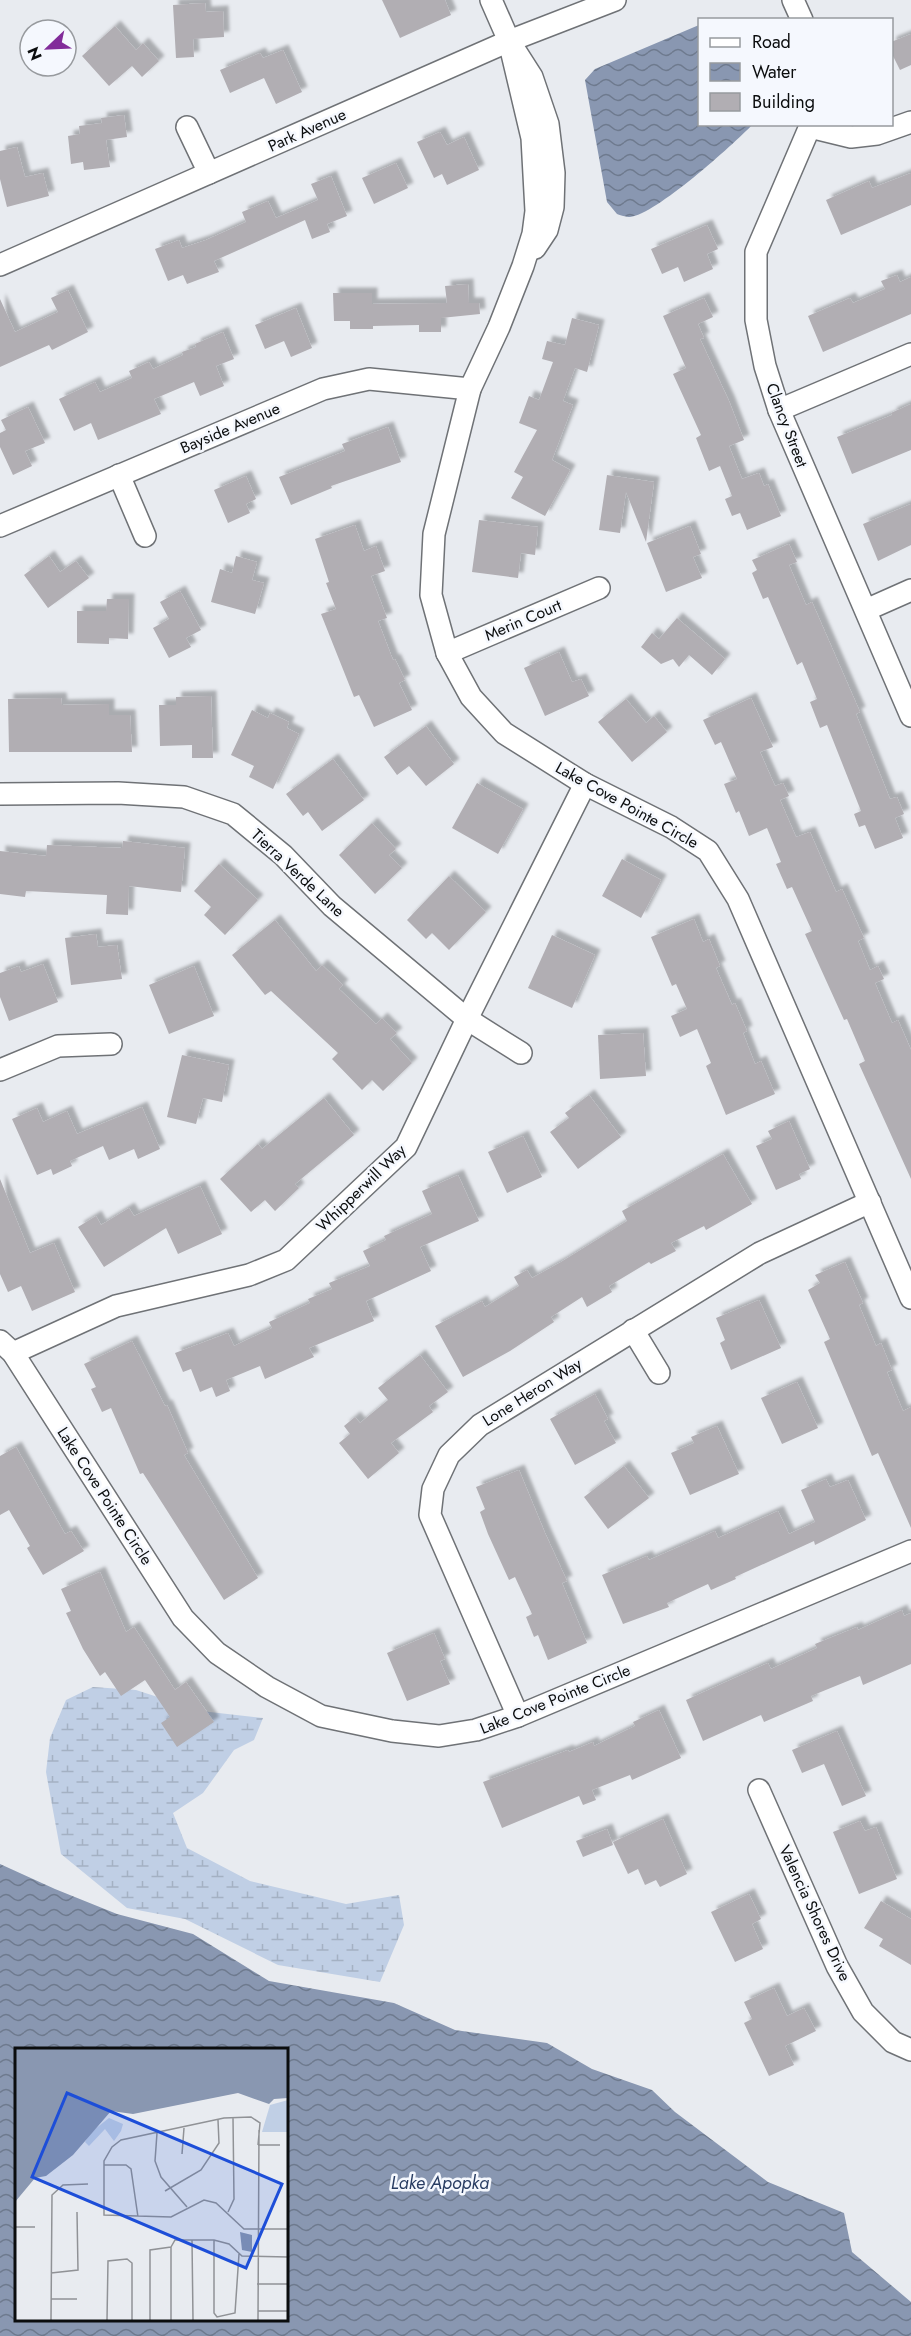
<svg xmlns="http://www.w3.org/2000/svg" width="911" height="2336" viewBox="0 0 911 2336" font-family="Jost,sans-serif">
  <style>
    .wetland { fill: url(#wetland-marsh) }
    .water { fill: url(#water-waves); fill-rule: evenodd }
    .building { fill: #b1aeb3; filter: url(#shadow) }
    .lines { fill: none; stroke-linecap: round; stroke-linejoin: round }
    .minor-casing { stroke: #6f7276; stroke-width: 24 }
    .minor { stroke: #fff; stroke-width: 21 }
    .labels { text-anchor: middle; dominant-baseline: central; stroke-width: 5; stroke-linejoin: round; paint-order: stroke }
    .street-label { font-size: 16px; fill: #0b0d0e; stroke: #f5f8fe }
    .water-label { font-size: 18px; font-style: italic; fill: #293d63; stroke: #f5f8fe }
    .inset-road { fill: none; stroke: #909296; stroke-width: 1.5 }
    .view { fill: #1d4ed8; fill-opacity: 0.15; stroke: #1d4ed8; stroke-width: 3 }
    .inset-edge { fill: none; stroke: #0b0d0e; stroke-width: 3 }
  </style>
  <defs>
    <pattern id="wetland-marsh" width="20" height="14" patternUnits="userSpaceOnUse" patternTransform="scale(1.5)"><rect width="20" height="14" fill="#c0cfe5"/><path d="M1 5h8M5 5V1M11 12h8M15 12V8" fill="none" stroke="#a4b1c3"/></pattern>
    <pattern id="water-waves" width="16" height="10" patternUnits="userSpaceOnUse" patternTransform="scale(1.5)"><rect width="16" height="10" fill="#8997b1"/><path d="M0 5q4-4 8 0t8 0" fill="none" stroke="#6e7a8e"/></pattern>
    <filter id="shadow"><feDropShadow dx="5.5" dy="-5.5" stdDeviation="1.5" flood-color="#0004"/></filter>
  </defs>
  <rect width="100%" height="100%" fill="#e8ebf0"/>
  <!-- wetland -->
  <polygon class="wetland" points="93,1687 136,1690 201,1711 263,1718 254,1740 234,1750 203,1793 173,1813 187,1848 250,1881 346,1904 399,1895 404,1925 380,1982 278,1965 185,1919 127,1908 61,1854 46,1772 50,1738 66,1700"/>
  <!-- water -->
  <g class="water">
    <path d="M699,25l1,99 52,1c-18,19 -97,90 -122,92 -4,0 -10,-2 -13,-3l-10,-12 -22,-122 10,-11z"/>
    <path d="M0,1864l55,25 62,25 76,20 76,47 125,22 61,27 92,13 45,26 60,21 23,22 93,70 76,31 8,39 59,50v34h-911zM16,2050h270v270h-270z"/>
  </g>
  <!-- building -->
  <g class="building">
    <polygon points="382,0 445,0 451,15 400,38"/>
    <polygon points="205,3 206,12 223,11 224,37 193,39 194,57 176,58 173,5"/>
    <polygon points="115,26 136,50 143,43 159,61 142,77 132,66 109,86 82,56"/>
    <polygon points="911,34 911,65 900,70 891,52 891,42"/>
    <polygon points="283,50 302,92 276,104 264,78 230,93 220,70 260,53 263,58"/>
    <polygon points="124,115 127,137 106,140 110,167 84,170 83,162 71,164 68,136 80,134 79,126 102,123 101,118"/>
    <polygon points="440,132 447,145 464,137 479,170 447,185 442,174 434,178 417,142"/>
    <polygon points="17,147 25,177 43,173 49,196 7,207 0,179 0,151"/>
    <polygon points="396,163 408,188 374,204 362,178"/>
    <polygon points="911,173 911,205 841,235 826,200 869,181 872,188"/>
    <polygon points="331,176 347,216 327,224 330,232 312,239 305,220 214,261 219,272 187,284 183,275 168,281 155,249 179,240 182,248 206,240 246,222 242,212 268,201 276,218 318,200 311,184"/>
    <polygon points="707,225 718,249 707,254 713,269 684,282 678,267 662,274 651,249"/>
    <polygon points="897,275 900,282 911,277 911,314 823,352 808,316 850,298 853,303 885,289 881,281"/>
    <polygon points="468,284 469,303 479,303 480,314 441,318 441,332 419,332 419,325 373,326 373,329 350,329 350,321 334,321 333,293 372,293 372,304 447,303 445,286"/>
    <polygon points="68,290 88,332 52,350 49,345 0,367 0,299 15,332 58,312 51,298"/>
    <polygon points="704,298 713,317 698,324 704,338 700,339 729,401 744,440 729,446 742,479 759,473 764,486 768,484 781,516 747,530 740,513 732,516 725,499 732,496 720,466 709,471 696,438 701,435 673,374 686,368 663,316"/>
    <polygon points="296,308 312,348 291,357 284,341 265,349 255,325"/>
    <polygon points="572,318 599,325 587,372 575,368 563,401 573,405 552,460 570,470 545,516 511,498 523,477 514,472 537,430 519,423 529,396 539,400 553,362 542,359 547,341 565,345"/>
    <polygon points="223,332 234,359 216,366 224,386 200,396 194,382 154,399 161,414 98,440 91,423 74,431 59,399 95,382 100,392 132,378 129,371 149,362 153,369 183,355 182,352 196,347 195,344"/>
    <polygon points="911,404 911,450 852,474 837,437 892,415 891,413"/>
    <polygon points="28,407 45,443 25,451 32,466 13,475 0,447 0,433 6,430 1,420"/>
    <polygon points="388,427 401,462 331,486 332,488 291,505 279,477 345,451 342,444"/>
    <polygon points="607,475 654,482 646,542 626,492 620,533 599,530"/>
    <polygon points="246,476 256,499 246,504 250,513 228,523 214,490"/>
    <polygon points="911,504 911,545 878,561 863,524"/>
    <polygon points="479,520 538,527 535,555 521,553 518,578 472,572"/>
    <polygon points="355,525 364,551 376,546 385,571 371,576 387,618 378,621 393,660 395,659 405,680 399,683 412,710 374,727 359,695 354,697 321,614 336,609 326,583 329,582 315,539"/>
    <polygon points="690,526 701,554 693,557 702,578 666,592 647,543"/>
    <polygon points="789,544 797,562 789,565 806,605 812,602 860,712 856,714 890,799 897,797 904,814 895,818 903,838 875,849 865,825 859,827 854,814 861,811 827,725 820,728 810,702 817,699 802,662 797,665 768,597 763,599 752,573 757,570 752,560"/>
    <polygon points="49,556 60,572 76,561 89,578 48,608 24,575"/>
    <polygon points="236,556 257,562 252,580 264,583 255,614 211,602 220,569 232,573"/>
    <polygon points="180,591 201,630 186,638 191,647 169,658 153,628 169,619 160,602"/>
    <polygon points="107,599 129,599 128,639 109,638 109,644 77,643 77,611 106,611"/>
    <polygon points="677,618 725,659 712,675 689,655 679,667 673,659 661,664 641,647 652,633 659,639"/>
    <polygon points="559,652 572,682 581,679 589,696 545,716 524,668"/>
    <polygon points="211,696 213,758 192,758 192,745 160,746 159,705 176,705 176,697"/>
    <polygon points="61,698 62,705 109,704 109,715 130,715 132,752 9,752 8,699"/>
    <polygon points="751,698 773,747 760,752 775,786 783,783 789,796 780,800 796,837 810,832 836,892 842,889 864,938 858,941 870,970 878,966 884,979 875,983 892,1023 898,1020 911,1050 911,1179 859,1064 865,1061 847,1019 844,1020 805,934 812,931 792,887 787,889 776,864 781,862 767,828 749,836 739,811 736,813 724,784 737,779 721,742 715,745 703,720"/>
    <polygon points="626,699 646,723 654,716 667,732 632,762 598,722"/>
    <polygon points="252,710 268,718 270,713 289,722 287,728 299,734 273,789 249,777 254,766 231,755"/>
    <polygon points="426,726 454,764 426,786 409,766 397,775 384,757"/>
    <polygon points="333,759 364,800 322,831 308,812 303,816 286,794"/>
    <polygon points="477,783 523,809 498,854 452,828"/>
    <polygon points="372,823 396,849 389,855 402,868 375,894 339,855"/>
    <polygon points="123,841 185,848 181,892 129,886 128,915 106,914 107,895 26,891 25,897 0,894 0,851 46,856 47,845 122,848"/>
    <polygon points="622,859 661,880 641,918 602,896"/>
    <polygon points="219,864 258,900 225,935 204,915 211,907 194,891"/>
    <polygon points="449,876 486,912 449,950 432,933 426,939 407,920"/>
    <polygon points="694,919 703,942 709,939 720,966 716,968 732,1005 735,1003 747,1031 743,1033 755,1064 761,1061 775,1094 726,1115 706,1066 711,1063 697,1029 680,1037 671,1016 687,1009 676,984 672,986 651,937"/>
    <polygon points="275,920 316,971 322,965 343,985 339,989 376,1024 382,1018 397,1033 390,1039 412,1063 383,1091 372,1080 362,1090 332,1059 338,1053 271,991 265,995 232,955"/>
    <polygon points="96,934 98,947 117,945 122,979 71,985 65,938"/>
    <polygon points="552,935 595,955 572,1008 528,988"/>
    <polygon points="43,964 58,1002 9,1021 0,997 0,973 19,966 21,972"/>
    <polygon points="194,966 214,1016 169,1034 149,985"/>
    <polygon points="643,1033 646,1076 600,1079 598,1035"/>
    <polygon points="182,1055 229,1065 222,1102 203,1098 196,1124 167,1117"/>
    <polygon points="589,1095 621,1137 578,1169 550,1132 569,1118 565,1113"/>
    <polygon points="324,1098 354,1135 295,1184 299,1188 275,1211 265,1200 251,1212 220,1179 258,1144 262,1149"/>
    <polygon points="142,1107 160,1149 138,1159 134,1149 109,1160 103,1146 70,1161 72,1166 53,1175 51,1169 37,1175 12,1119 37,1108 43,1122 67,1111 77,1134"/>
    <polygon points="789,1121 810,1169 799,1174 801,1179 776,1190 756,1146 772,1139 768,1131"/>
    <polygon points="523,1136 542,1177 507,1193 488,1152"/>
    <polygon points="723,1154 752,1204 706,1230 704,1226 671,1243 676,1251 651,1264 649,1262 609,1286 612,1292 587,1307 582,1297 551,1317 554,1322 510,1351 463,1377 435,1326 482,1301 485,1307 519,1286 514,1277 527,1270 532,1278 561,1262 627,1221 622,1211"/>
    <polygon points="458,1175 479,1221 420,1247 431,1271 366,1301 374,1321 309,1348 314,1357 265,1379 260,1366 226,1380 230,1391 216,1397 212,1387 200,1392 191,1369 183,1372 175,1353 228,1333 234,1346 272,1328 269,1322 310,1303 308,1299 332,1289 329,1283 370,1266 363,1251 386,1240 384,1236 432,1214 422,1191"/>
    <polygon points="0,1179 30,1253 54,1243 75,1292 32,1311 21,1286 8,1292 0,1274"/>
    <polygon points="200,1186 222,1234 178,1254 166,1228 104,1267 78,1227 96,1216 101,1225 129,1208 134,1216"/>
    <polygon points="845,1262 863,1303 859,1305 876,1346 881,1343 892,1370 887,1372 903,1411 911,1407 911,1528 878,1453 872,1456 824,1342 830,1339 808,1290 820,1283 815,1275"/>
    <polygon points="759,1300 781,1348 731,1370 720,1343 725,1340 716,1318"/>
    <polygon points="132,1341 165,1406 167,1405 188,1453 184,1455 258,1578 224,1600 143,1473 140,1474 111,1408 102,1412 91,1389 96,1387 84,1364"/>
    <polygon points="420,1355 448,1392 429,1406 433,1412 391,1443 399,1453 368,1479 339,1443 350,1434 344,1426 355,1417 360,1423 388,1400 378,1388"/>
    <polygon points="797,1382 818,1428 782,1444 761,1398"/>
    <polygon points="595,1394 608,1419 604,1421 616,1443 575,1465 550,1419"/>
    <polygon points="717,1426 739,1474 690,1495 671,1453 694,1443 691,1437"/>
    <polygon points="16,1447 65,1534 71,1531 84,1551 43,1575 27,1548 30,1546 9,1510 0,1515 0,1456"/>
    <polygon points="624,1466 649,1498 608,1529 584,1497"/>
    <polygon points="519,1470 545,1533 567,1581 562,1583 587,1643 548,1660 538,1635 534,1637 526,1617 532,1614 515,1577 509,1580 488,1534 480,1512 485,1509 476,1487"/>
    <polygon points="826,1479 830,1487 848,1480 866,1520 815,1545 814,1541 735,1577 736,1579 711,1590 708,1584 667,1603 669,1607 623,1624 602,1575 647,1556 649,1560 715,1531 718,1538 778,1511 789,1534 815,1522 801,1490"/>
    <polygon points="100,1572 126,1632 134,1627 175,1690 186,1682 214,1722 177,1747 161,1723 170,1717 145,1680 121,1696 105,1672 100,1676 83,1649 66,1613 71,1611 61,1589"/>
    <polygon points="902,1610 904,1616 911,1613 911,1664 863,1685 860,1676 811,1696 813,1701 764,1722 761,1715 703,1741 686,1700 768,1663 771,1669 817,1648 815,1644 857,1627 858,1630"/>
    <polygon points="434,1633 445,1659 440,1661 450,1684 407,1701 387,1653"/>
    <polygon points="659,1710 681,1758 632,1780 630,1775 592,1790 596,1800 583,1805 579,1796 502,1828 483,1782 568,1750 569,1752 593,1742 594,1746 635,1726 633,1722"/>
    <polygon points="837,1731 866,1796 842,1806 824,1764 802,1773 792,1750"/>
    <polygon points="663,1819 687,1874 660,1887 656,1880 645,1885 638,1869 628,1874 613,1842"/>
    <polygon points="860,1821 865,1831 876,1827 897,1879 859,1894 833,1832"/>
    <polygon points="607,1829 613,1845 583,1857 576,1841"/>
    <polygon points="749,1894 761,1919 752,1924 763,1949 735,1962 711,1912"/>
    <polygon points="881,1901 911,1919 911,1965 879,1946 883,1939 864,1928"/>
    <polygon points="774,1988 787,2016 804,2008 816,2031 785,2046 794,2065 769,2076 744,2023 752,2019 744,2002"/>
  </g>
  <g class="lines">
    <!-- minor casing -->
    <g class="minor-casing">
      <g id="minor">
        <polyline points="491,0 509,41 532,77 548,124 554,173 553,207 547,230 535,248"/>
        <polyline points="793,0 802,20"/>
        <polyline points="509,41 532,138 536,211 533,234 523,266 499,327 470,389 434,534 431,595 447,653 471,697 504,733 585,784 671,827 708,851 738,899 911,1298"/>
        <polyline points="811,124 756,252 756,320 765,366 779,410 911,716"/>
        <polyline points="187,127 209,173"/>
        <polyline points="810,127 851,137 877,134 911,122"/>
        <polyline points="0,265 509,41 615,0"/>
        <polyline points="779,410 911,354"/>
        <polyline points="119,475 145,536"/>
        <polyline points="0,526 323,389 369,379 470,389"/>
        <polyline points="866,610 911,590"/>
        <polyline points="447,653 599,588"/>
        <polyline points="0,794 118,793 184,797 233,814 283,855 332,906 467,1019 521,1053"/>
        <polyline points="0,1070 58,1046 111,1044"/>
        <polyline points="633,1330 659,1373"/>
        <polyline points="0,1341 13,1353 183,1618 217,1653 267,1687 321,1716 392,1731 439,1736 476,1730 518,1716 911,1551"/>
        <polyline points="13,1353 116,1306 249,1275 286,1260 406,1147 467,1019 585,784"/>
        <polyline points="518,1716 430,1515 433,1489 449,1455 480,1425 760,1253 870,1202"/>
        <polyline points="759,1790 837,1966 863,2012 893,2042 911,2050"/>
      </g>
    </g>
    <!-- minor -->
    <use href="#minor" class="minor"/>
  </g>
  <g class="labels">
    <!-- street labels -->
    <g class="street-label">
      <text transform="translate(307 130) rotate(-24)">Park Avenue</text>
      <text transform="translate(787 425) rotate(69)">Clancy Street</text>
      <text transform="translate(230 428) rotate(-23)">Bayside Avenue</text>
      <text transform="translate(523 620) rotate(-23)">Merin Court</text>
      <text transform="translate(627 805) rotate(29)">Lake Cove Pointe Circle</text>
      <text transform="translate(298 873) rotate(43)">Tierra Verde Lane</text>
      <text transform="translate(361 1188) rotate(-44)">Whipperwill Way</text>
      <text transform="translate(532 1392) rotate(-32)">Lone Heron Way</text>
      <text transform="translate(105 1496) rotate(57)">Lake Cove Pointe Circle</text>
      <text transform="translate(555 1699) rotate(-22)">Lake Cove Pointe Circle</text>
      <text transform="translate(815 1913) rotate(65)">Valencia Shores Drive</text>
    </g>
    <!-- water labels -->
    <g class="water-label">
      <text x="440" y="2183">Lake Apopka</text>
    </g>
  </g>
  <!-- overview -->
  <g transform="translate(15 2048)">
    <rect width="273" height="273" fill="#e8ebf0"/>
    <path d="M94,70l14,6 -2,7 -7,10 -9,-12 -16,17 -4,-4 5,-9z" fill="#c0cfe5"/>
    <path d="M273,52v32h-26l8,-27z" fill="#c0cfe5"/>
    <path d="M0,1h273v49l-14,1 -5,5 -31,-11 -105,21 -22,-3 -38,44 -27,21 -11,2 -20,24zM225,184l12,3v17l-10,-2z" fill="#8997b1"/>
    <path class="inset-road" d="M142,85l-2,28 6,16 26,30M243,97l2,-22 -9,-6 -27,1 -103,22 -9,7 -8,14v54l67,2 33,-17 12,3 28,26h44M243,97h22M167,106l2,-26M89,117h22l5,4 7,48M150,143l36,-21 18,-27 -1,-23M213,164l6,-13 -1,-81M0,179h20M177,192l1,80M199,192v73l3,4 18,-4 4,-59M156,199l4,-7h39l15,4 13,12 46,1M156,199v73M36,225l27,-3 -1,-58M242,236h31M36,251h26M243,263h30M36,272l1,-125 11,-10 25,-1M92,272l1,-59 19,-2 5,4v57M135,272v-70l21,-3M243,272l1,-190"/>
    <path class="view" d="M52,45l215,91 -36,84 -214,-91z"/>
    <rect width="273" height="273" class="inset-edge"/>
  </g>
  <!-- legend -->
  <rect x="698" y="18" width="195" height="108" fill="#f5f8fe" stroke="#979a9e" stroke-width="1.5"/>
  <rect x="710" y="38" width="30" height="9" fill="#ffffff" stroke="#979a9e" stroke-width="1.5"/>
  <text x="752" y="48" font-size="18" fill="#0b0d0e">Road</text>
  <rect x="710" y="63" width="30" height="18" fill="url(#water-waves)" stroke="#979a9e" stroke-width="1.5"/>
  <text x="752" y="78" font-size="18" fill="#0b0d0e">Water</text>
  <rect x="710" y="93" width="30" height="18" fill="#b1aeb3" stroke="#979a9e" stroke-width="1.5"/>
  <text x="752" y="108" font-size="18" fill="#0b0d0e">Building</text>
  <!-- north arrow -->
  <g transform="translate(48 48) rotate(247)"><circle r="28" fill="#f5f8fe" stroke="#979a9e" stroke-width="1.5"/>
  <path d="M0-4.5L10 22L0 15L-10 22Z" fill="#822c9a"/>
  <text y="-9" font-size="16" font-weight="bold" text-anchor="middle" fill="#0b0d0e">N</text>
  </g>
</svg>
